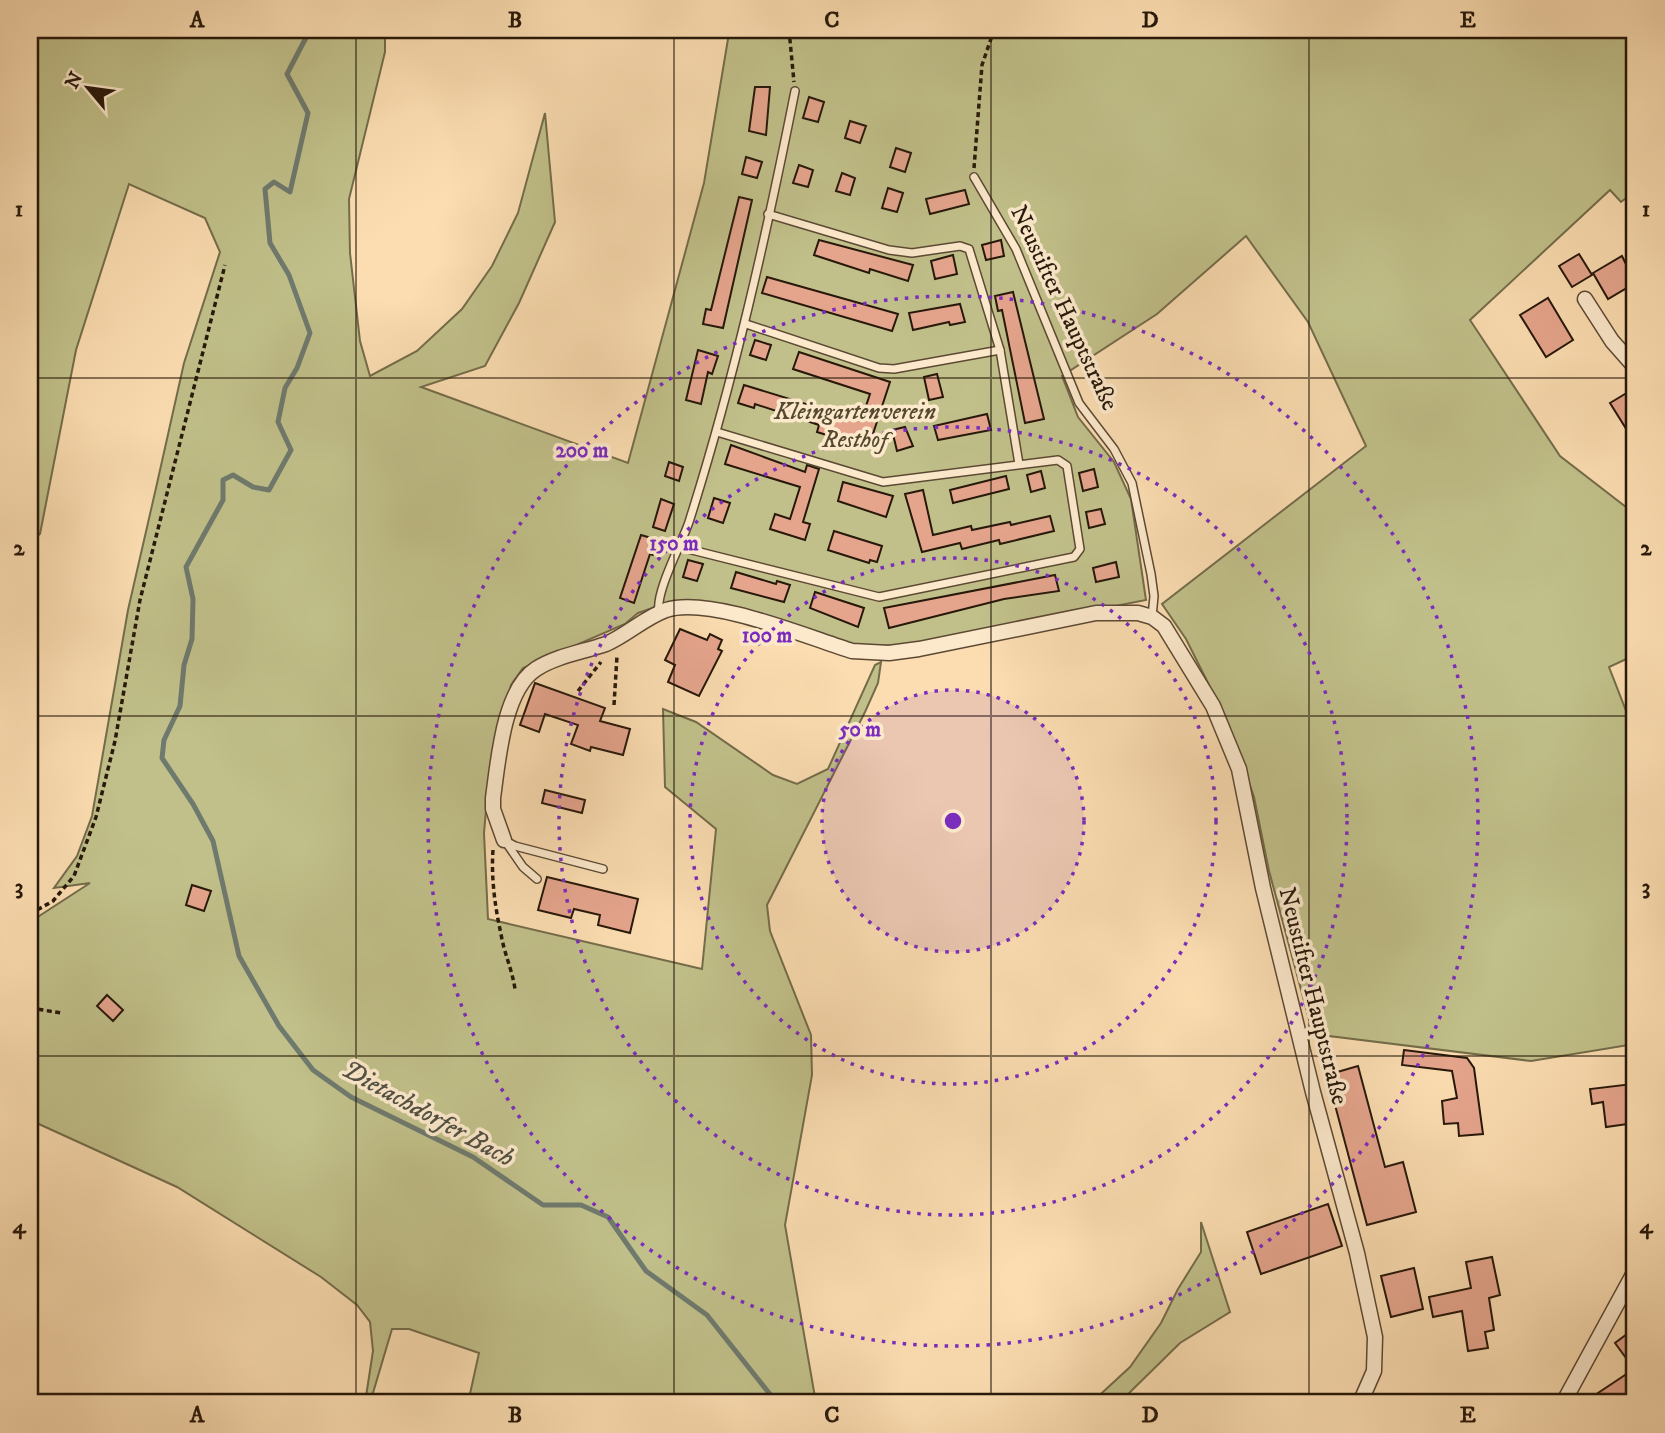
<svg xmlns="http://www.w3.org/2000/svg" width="1665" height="1433" viewBox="0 0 1665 1433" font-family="'IM FELL DW Pica',serif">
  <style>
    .green { fill: #c1c08a; stroke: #746c4a; stroke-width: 2 }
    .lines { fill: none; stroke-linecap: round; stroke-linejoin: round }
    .stream { stroke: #6f7a6e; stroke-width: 5 }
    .building { fill: #e5a58d; stroke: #27180a; stroke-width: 2 }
    .lane-casing { stroke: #5c4934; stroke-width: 10 }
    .street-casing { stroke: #5c4934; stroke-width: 17 }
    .path { stroke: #27180a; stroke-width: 3.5; stroke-dasharray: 5 3.5; stroke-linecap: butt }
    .lane { stroke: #fce9cc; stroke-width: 7 }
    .street { stroke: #fce9cc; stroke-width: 14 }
    .grid { fill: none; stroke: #27180a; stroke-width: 2; stroke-opacity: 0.55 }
    .ring { fill: none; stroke: #7b2cbf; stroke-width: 3.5; stroke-dasharray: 3.5 7 }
    .labels { text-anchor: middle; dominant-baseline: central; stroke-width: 7; stroke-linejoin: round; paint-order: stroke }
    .street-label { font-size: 24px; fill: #27180a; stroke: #fce9cc }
    .park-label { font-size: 24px; font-style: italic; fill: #554a30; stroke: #fce9cc }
    .water-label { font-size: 26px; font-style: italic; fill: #515144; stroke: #fce9cc }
    .centre { fill: #7b2cbf; stroke: #fce9cc; stroke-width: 3.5 }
    .ring-label { font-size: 21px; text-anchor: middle; font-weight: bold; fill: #7b2cbf; stroke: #fce9cc; stroke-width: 7; stroke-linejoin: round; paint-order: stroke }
    .neatline { fill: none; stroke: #27180a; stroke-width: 2.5 }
    .grid-label { font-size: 23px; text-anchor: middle; font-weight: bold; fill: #27180a }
  </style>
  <rect width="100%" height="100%" fill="#fbddb1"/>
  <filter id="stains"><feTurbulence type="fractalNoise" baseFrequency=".00286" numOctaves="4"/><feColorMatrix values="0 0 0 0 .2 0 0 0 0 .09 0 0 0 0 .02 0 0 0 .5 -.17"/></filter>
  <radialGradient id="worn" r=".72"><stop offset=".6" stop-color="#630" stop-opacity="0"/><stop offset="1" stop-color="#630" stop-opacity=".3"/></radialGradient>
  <!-- green -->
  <g class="green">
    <polygon points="30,30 385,30 385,52 349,199 350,253 360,341 370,376 417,351 462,309 492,266 518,213 545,113 555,222 519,303 485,366 421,387 628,463 704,183 728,39 726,30 1635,30 1635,191 1621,202 1610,190 1470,320 1560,456 1635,514 1635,655 1609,667 1635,734 1635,1044 1531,1061 1313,1034 1269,871 1254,797 1228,723 1186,639 1162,604 1366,446 1308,322 1246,236 1157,314 1062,376 1078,417 1114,462 1131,499 1146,600 916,645 857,646 708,602 673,601 638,613 625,624 523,668 511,685 489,776 484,833 488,919 702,969 716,829 665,787 663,709 696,722 773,775 797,784 828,769 875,665 881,662 878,683 865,712 767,905 770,931 811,1035 812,1075 785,1225 816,1403 468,1403 479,1353 409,1329 392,1329 370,1403 365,1403 373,1351 370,1322 357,1305 321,1277 177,1187 30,1120 30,922 90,883 54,888 77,856 92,816 128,610 156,488 184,363 220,252 205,218 129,184 76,350 40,534 30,542"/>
    <polygon points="1201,1222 1230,1312 1180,1343 1119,1403 1091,1403 1130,1367 1161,1323 1178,1289 1201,1252"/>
  </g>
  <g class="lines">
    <!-- stream -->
    <polyline class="stream" points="310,30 287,74 308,113 290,192 274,182 265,189 270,243 289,275 310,333 297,368 285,388 278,422 291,450 269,490 253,487 233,475 223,480 223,500 186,567 193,599 192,639 184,665 180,706 164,740 162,758 193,804 213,841 239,956 279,1026 313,1070 351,1097 473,1157 543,1205 581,1205 608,1217 646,1271 707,1315 777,1403"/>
  </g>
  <!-- building -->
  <g class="building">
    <polygon points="755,87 770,87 766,135 749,131"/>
    <polygon points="809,97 824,102 818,122 803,118"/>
    <polygon points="850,121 866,126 860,143 845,138"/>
    <polygon points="896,148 911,153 905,172 890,167"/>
    <polygon points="746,157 762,162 757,178 742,174"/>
    <polygon points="799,165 813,170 808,187 793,183"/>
    <polygon points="842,173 855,178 850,195 836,191"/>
    <polygon points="888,188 903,193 897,212 882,208"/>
    <polygon points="965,190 969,204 930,214 926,199"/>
    <polygon points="739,197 752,200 723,328 703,324 706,309 711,310"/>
    <polygon points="819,240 913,265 908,281 870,269 869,273 814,255"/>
    <polygon points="1001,240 1004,256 986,260 982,245"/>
    <polygon points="1579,254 1592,275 1572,287 1559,266"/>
    <polygon points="953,255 957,274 935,279 931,261"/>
    <polygon points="1622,256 1635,283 1608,299 1593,273"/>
    <polygon points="767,277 898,314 892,331 762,293"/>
    <polygon points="1013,292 1044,419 1025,423 1002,310 998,311 995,296"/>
    <polygon points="1548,298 1573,340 1546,357 1520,315"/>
    <polygon points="960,304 965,322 950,325 949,322 913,330 909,313"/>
    <polygon points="755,340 771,345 766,360 750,355"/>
    <polygon points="698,350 718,356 712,374 708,372 701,404 686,400"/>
    <polygon points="799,352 890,382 870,443 835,432 833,437 817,432 819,425 755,404 754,408 738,403 744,385 861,421 870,394 793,369"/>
    <polygon points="937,374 943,397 929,400 924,377"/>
    <polygon points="1635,388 1635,443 1610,403"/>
    <polygon points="987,414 991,430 938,440 934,426"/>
    <polygon points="905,427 913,446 897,451 892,430"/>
    <polygon points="731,445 805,472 807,465 819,469 803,522 810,524 805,540 770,529 775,514 790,519 800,487 725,464"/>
    <polygon points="669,462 683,467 679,481 665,476"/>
    <polygon points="1094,469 1098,487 1083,491 1079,473"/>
    <polygon points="1041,471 1045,488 1031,492 1027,475"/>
    <polygon points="1006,476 1009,489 953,503 950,490"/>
    <polygon points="843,482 893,496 886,517 838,501"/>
    <polygon points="923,490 933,535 971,526 972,530 1010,522 1011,525 1050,516 1054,531 1000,544 999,540 962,549 960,543 922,552 905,494"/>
    <polygon points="714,498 730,503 723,523 708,518"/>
    <polygon points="661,499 674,504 665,531 653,527"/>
    <polygon points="1101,509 1105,524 1089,528 1086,512"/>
    <polygon points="834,531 882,546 877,562 870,560 869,563 828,550"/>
    <polygon points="641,535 658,540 653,555 650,554 634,603 620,598"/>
    <polygon points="688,560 703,564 697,581 683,577"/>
    <polygon points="1116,562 1119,577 1096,582 1093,568"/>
    <polygon points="736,572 776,584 777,581 790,585 784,602 731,588"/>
    <polygon points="1055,575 1059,591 1004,599 889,628 884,608"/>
    <polygon points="815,592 864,608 858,627 810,608"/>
    <polygon points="680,629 707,640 710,634 722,640 718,649 722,651 699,696 668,682 675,665 665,660"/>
    <polygon points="535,683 605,708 600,721 630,729 623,755 591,747 590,751 571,744 578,725 545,714 539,732 520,725"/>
    <polygon points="545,790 585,800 582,813 542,803"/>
    <polygon points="547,877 638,899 630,933 598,925 600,915 574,909 571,918 538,910"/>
    <polygon points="192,885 211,891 204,911 186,905"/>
    <polygon points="107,995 123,1010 113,1021 97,1006"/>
    <polygon points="1404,1050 1467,1058 1474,1068 1483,1134 1459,1136 1458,1123 1444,1124 1442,1101 1457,1098 1452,1071 1402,1065"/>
    <polygon points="1358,1066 1385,1167 1403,1162 1416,1212 1367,1225 1327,1075"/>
    <polygon points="1632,1084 1635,1123 1606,1127 1603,1102 1592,1104 1590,1089"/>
    <polygon points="1328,1204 1342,1246 1261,1274 1247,1232"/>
    <polygon points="1492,1257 1500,1295 1489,1298 1494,1330 1485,1332 1488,1348 1468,1351 1462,1311 1433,1317 1429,1297 1471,1288 1466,1262"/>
    <polygon points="1414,1268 1423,1309 1391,1317 1381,1276"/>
    <polygon points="1635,1328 1635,1403 1583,1403 1634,1369 1615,1343"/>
  </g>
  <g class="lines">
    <!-- lane casing -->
    <g class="lane-casing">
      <g id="lane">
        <polyline points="974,177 1016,249 1079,403 1114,449 1132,483 1151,574 1154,596 1152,617"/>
        <polyline points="768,214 889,250 912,253 960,246 969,249 1000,350 1019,464"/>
        <polyline points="746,324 879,368 894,369 1000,350"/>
        <polyline points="680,547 879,597 1074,557 1080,549 1067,466 1058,460 883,482 717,432"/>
        <path d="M659,612c-4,-20 23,-69 30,-90 45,-142 77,-285 106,-431"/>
        <polyline points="504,840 515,846 603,869"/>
        <polyline points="505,841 523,867 537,879"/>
      </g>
    </g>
    <!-- street casing -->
    <g class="street-casing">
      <g id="street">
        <polyline points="1585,299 1612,341 1635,367"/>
        <path d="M504,840l-11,-31v-11c5,-35 10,-108 43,-129 20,-13 47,-17 70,-25 21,-9 38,-26 60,-34 44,-14 141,27 186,41l37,2 30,-4 177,-36h42l14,4 12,9 49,80 26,63 24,119 50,204 44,161 18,84 -1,34 -14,32"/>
        <polyline points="1563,1403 1635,1271"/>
      </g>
    </g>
    <!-- path -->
    <g class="path">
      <polyline points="789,30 794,82"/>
      <polyline points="974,168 982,65 994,30"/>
      <polyline points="578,691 601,662"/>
      <polyline points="614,705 617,656"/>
      <path d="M493,850c-2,28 2,57 8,84 3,19 11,35 14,55"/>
      <polyline points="30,914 53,901 74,876 96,817 115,741 140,600 225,265"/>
      <polyline points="30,1008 62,1013"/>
    </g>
    <!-- lane -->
    <use href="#lane" class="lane"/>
    <!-- street -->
    <use href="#street" class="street"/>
  </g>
  <!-- grid -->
  <path class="grid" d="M356,30v1373M674,30v1373M991,30v1373M1309,30v1373M30,378h1605M30,716h1605M30,1056h1605"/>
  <!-- distance rings -->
  <circle cx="953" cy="821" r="131" fill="#7b2cbf" fill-opacity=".12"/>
  <g class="ring">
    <circle cx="953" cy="821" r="131"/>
    <circle cx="953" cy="821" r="263"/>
    <circle cx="953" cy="821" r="394"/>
    <circle cx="953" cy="821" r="525"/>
  </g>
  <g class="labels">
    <!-- street labels -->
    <g class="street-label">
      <text transform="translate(1064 308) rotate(65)">Neustifter Hauptstraße</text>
      <text transform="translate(1313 996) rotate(76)">Neustifter Hauptstraße</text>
    </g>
    <!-- park labels -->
    <g class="park-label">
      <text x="855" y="412">Kleingartenverein<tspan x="855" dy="28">Resthof</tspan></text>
    </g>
    <!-- water labels -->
    <g class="water-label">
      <text transform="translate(428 1114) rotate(29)">Dietachdorfer Bach</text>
    </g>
  </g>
  <circle cx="953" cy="821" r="10" class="centre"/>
  <g class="ring-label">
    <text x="582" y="457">200 m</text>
    <text x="674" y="550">150 m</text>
    <text x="767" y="642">100 m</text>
    <text x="860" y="736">50 m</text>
  </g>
  <!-- margin -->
  <rect width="1665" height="1433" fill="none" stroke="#fbddb1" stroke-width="77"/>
  <!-- north arrow -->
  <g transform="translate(88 88) rotate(299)" stroke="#fce9cc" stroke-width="5" paint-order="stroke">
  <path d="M0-5L12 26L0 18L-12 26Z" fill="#27180a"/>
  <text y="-10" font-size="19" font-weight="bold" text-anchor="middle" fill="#27180a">N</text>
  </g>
  <rect x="38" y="38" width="1588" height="1356" class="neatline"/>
  <g class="grid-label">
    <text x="197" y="27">A</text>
    <text x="515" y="27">B</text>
    <text x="832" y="27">C</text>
    <text x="1150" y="27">D</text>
    <text x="1468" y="27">E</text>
    <text x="19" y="216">1</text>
    <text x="1646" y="216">1</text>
    <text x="19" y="555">2</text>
    <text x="1646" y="555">2</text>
    <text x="19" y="894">3</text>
    <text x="1646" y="894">3</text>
    <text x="19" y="1233">4</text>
    <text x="1646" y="1233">4</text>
    <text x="197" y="1422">A</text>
    <text x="515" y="1422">B</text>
    <text x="832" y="1422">C</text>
    <text x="1150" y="1422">D</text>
    <text x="1468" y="1422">E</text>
  </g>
  <rect width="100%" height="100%" filter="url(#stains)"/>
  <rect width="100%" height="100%" fill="url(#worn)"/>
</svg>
